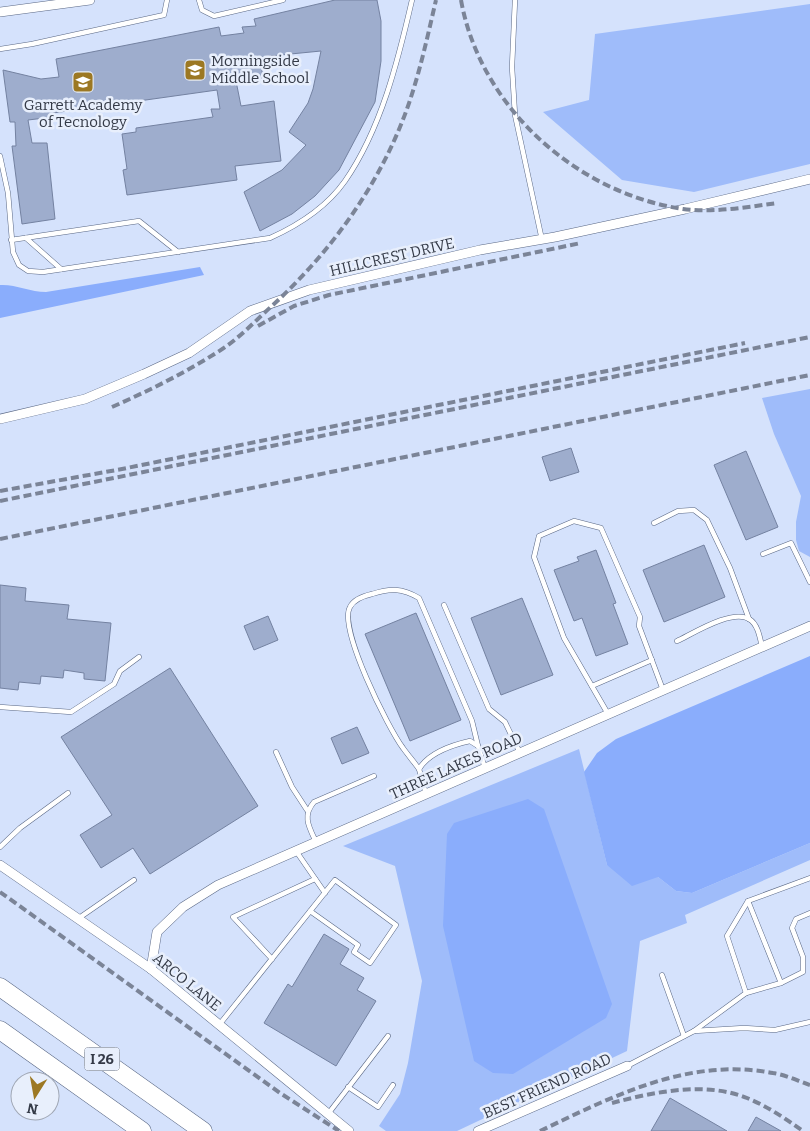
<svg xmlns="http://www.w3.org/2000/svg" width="810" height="1131" viewBox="0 0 810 1131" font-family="Bitter,serif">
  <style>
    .green { fill: #9fbcfa }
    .water { fill: #8aadfc }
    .building { fill: #9eadcd; stroke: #7482a1 }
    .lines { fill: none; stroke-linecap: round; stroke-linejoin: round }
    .service-casing { stroke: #5a6885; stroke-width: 5.5 }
    .minor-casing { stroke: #5a6885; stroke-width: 10 }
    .motorway-casing { stroke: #5a6885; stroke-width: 19 }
    .service { stroke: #fff; stroke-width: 4.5 }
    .minor { stroke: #fff; stroke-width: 9 }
    .motorway { stroke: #fff; stroke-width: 18 }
    .rail { stroke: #7b8497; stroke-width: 4; stroke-dasharray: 8 4; stroke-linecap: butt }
    .labels { text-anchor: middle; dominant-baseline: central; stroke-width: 5; stroke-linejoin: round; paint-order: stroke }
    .shield { fill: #e8effc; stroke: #6a707d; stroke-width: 1 }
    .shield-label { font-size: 14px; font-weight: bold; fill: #343a47 }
    .poi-label { font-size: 15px; fill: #343a47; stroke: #e8effc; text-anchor: start }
    .street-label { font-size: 15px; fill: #343a47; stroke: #e8effc }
  </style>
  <rect width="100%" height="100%" fill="#d5e2fc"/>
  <!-- green -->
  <g class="green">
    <polygon points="810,4 810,164 694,192 622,180 543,112 589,100 595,34"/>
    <polygon points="810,389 810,557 799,551 796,540 796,522 801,496 774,434 762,398"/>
    <polygon points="579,749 607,865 658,877 676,891 692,893 810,843 810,860 685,915 687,923 640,941 627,1051 457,1131 386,1131 379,1126 400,1094 408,1063 422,981 395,866 343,846"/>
  </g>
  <!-- water -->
  <g class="water">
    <path d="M200,267l4,8 -204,43v-33c15,-1 30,7 46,7z"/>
    <polygon points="810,656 810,843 692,893 676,891 658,877 632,886 607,865 584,772 597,753 616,739"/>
    <polygon points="528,799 544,809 612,1004 606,1018 513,1074 493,1073 474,1061 443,926 447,834 454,823"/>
  </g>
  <!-- building -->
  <g class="building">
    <polygon points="335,0 377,0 381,21 381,61 375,102 339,170 315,196 292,214 260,231 244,192 282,170 306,145 289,132 308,103 313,89 321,51 260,57 263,78 236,81 241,106 274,101 281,161 235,166 237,180 127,195 123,170 127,169 122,134 136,132 136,128 213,117 211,109 220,109 217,90 53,113 53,117 28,120 32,143 47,143 55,219 22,224 12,146 16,146 15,122 10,122 3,70 41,79 59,77 56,59 219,27 221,36 244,33 242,27 256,26 254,19"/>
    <polygon points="571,448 579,472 550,481 542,457"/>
    <polygon points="746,451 778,527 746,540 714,465"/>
    <polygon points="704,545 725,597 664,622 643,570"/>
    <polygon points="596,550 616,603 613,604 628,644 596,656 582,618 574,621 554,570 579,561 577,557"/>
    <polygon points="0,585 26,588 25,601 69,605 67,619 111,623 105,681 84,679 84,673 64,670 63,678 41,676 40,684 19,682 18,690 0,688"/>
    <polygon points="522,598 553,675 501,695 471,618"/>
    <polygon points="416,613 461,720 410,741 365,634"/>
    <polygon points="268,616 278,640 254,650 244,626"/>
    <polygon points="170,668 258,806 150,874 133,848 101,868 80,835 112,815 61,737"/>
    <polygon points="357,727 369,753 342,764 331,738"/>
    <polygon points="324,934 349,949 340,964 364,978 357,990 376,1001 336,1066 264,1023 288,984 292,987"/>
    <polygon points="670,1098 727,1131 651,1131"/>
    <polygon points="756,1117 781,1131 748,1131"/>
  </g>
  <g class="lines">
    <!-- service casing -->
    <g class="service-casing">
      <g id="service">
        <polyline points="199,0 202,10 214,16 283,0"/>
        <polyline points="515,0 512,67 515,115 542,240"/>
        <polyline points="0,49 32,44 164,15 167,0"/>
        <path d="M0,156l8,37 5,59 6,13 9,6 15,1 227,-34c29,-13 56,-30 75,-57 36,-52 53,-120 67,-181"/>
        <polyline points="26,238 61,269"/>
        <polyline points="11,240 139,221 178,252"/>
        <polyline points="654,523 678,511 694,510 707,520 730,568 749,619"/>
        <polyline points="763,554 791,543 810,582"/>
        <polyline points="444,605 489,709 505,722 520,753"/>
        <path d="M677,641c17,-8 55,-32 72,-22 9,5 11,19 13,28"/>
        <polyline points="592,686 652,660"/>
        <polyline points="0,707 71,712 114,684 120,671 139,657"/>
        <polyline points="608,714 564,638 534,557 539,536 574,521 601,528 640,617 639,626 663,690"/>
        <polyline points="276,752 292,787 307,810"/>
        <path d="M419,769c-5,-7 -11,-14 -16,-21 -15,-20 -65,-120 -53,-141 4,-8 13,-11 22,-13 18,-6 30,-6 47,4l53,123 6,25"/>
        <path d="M426,794l-7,-25c10,-16 33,-24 51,-28l8,5 7,22"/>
        <path d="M316,842c-7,-15 -14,-26 -2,-40l60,-26"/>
        <polyline points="0,847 20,828 68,793"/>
        <polyline points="296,851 325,893"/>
        <polyline points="748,901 781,983"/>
        <polyline points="79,918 134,880"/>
        <polyline points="272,959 233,917 315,879"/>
        <polyline points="662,975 684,1036"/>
        <polyline points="746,993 781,983 803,972 803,957 792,928 796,919 810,913"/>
        <polyline points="219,1025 335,880 396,925 370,963 354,952 358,945 310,911"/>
        <polyline points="694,1031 746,993 727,936 748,901 810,878"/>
        <polyline points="627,1066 694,1031 744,1028 775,1030 810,1022"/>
        <polyline points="348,1087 378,1107 393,1085"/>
        <polyline points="328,1114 388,1036"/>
      </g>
    </g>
    <!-- minor casing -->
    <g class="minor-casing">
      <g id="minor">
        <polyline points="0,12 90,0"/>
        <polyline points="0,419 85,399 144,374 189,353 250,311 309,290 480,250 555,237 685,209 810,179"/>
        <polyline points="0,865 151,969 349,1131"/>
        <polyline points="151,969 157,932 183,907 218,885 810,626"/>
        <polyline points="478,1131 627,1066"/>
      </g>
    </g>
    <!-- motorway casing -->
    <g class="motorway-casing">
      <g id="motorway">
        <polyline points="0,987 203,1131"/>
        <polyline points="0,1030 142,1131"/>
      </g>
    </g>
    <!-- service -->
    <use href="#service" class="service"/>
    <!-- minor -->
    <use href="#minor" class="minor"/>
    <!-- motorway -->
    <use href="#motorway" class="motorway"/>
    <!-- rail -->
    <g class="rail">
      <path d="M461,0c19,107 115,193 222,209 31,4 64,-2 95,-6"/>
      <polyline points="258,326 294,306 329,295 581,243"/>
      <path d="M112,407c36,-16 71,-33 104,-54 22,-13 39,-32 58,-49 53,-49 98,-109 126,-177 17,-41 26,-84 36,-127"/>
      <polyline points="0,491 122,469 745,343"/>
      <polyline points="0,501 810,337"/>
      <polyline points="0,539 810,375"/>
      <polyline points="0,892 280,1093 339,1131"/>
      <path d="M612,1103c42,-11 93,-22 135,-5 20,8 39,21 56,33"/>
      <path d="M540,1131c74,-35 148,-74 233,-58 13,2 25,8 37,12"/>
    </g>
  </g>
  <!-- icons -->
  <defs>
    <g id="school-square" transform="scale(1.125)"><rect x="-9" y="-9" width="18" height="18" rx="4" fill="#9c7823" stroke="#e8effc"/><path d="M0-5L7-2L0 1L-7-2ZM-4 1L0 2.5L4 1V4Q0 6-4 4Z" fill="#fff"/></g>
  </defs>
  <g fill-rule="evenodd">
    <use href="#school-square" x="195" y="70"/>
    <use href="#school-square" x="83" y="82"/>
  </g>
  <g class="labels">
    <!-- shield labels -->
    <rect class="shield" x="84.5" y="1047.5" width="35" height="23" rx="4"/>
    <g class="shield-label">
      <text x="102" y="1059">I 26</text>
    </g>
    <!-- poi labels -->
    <g class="poi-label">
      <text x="211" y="61">Morningside<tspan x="211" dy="17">Middle School</tspan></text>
      <text x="83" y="105" text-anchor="middle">Garrett Academy<tspan x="83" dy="17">of Tecnology</tspan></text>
    </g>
    <!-- street labels -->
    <g class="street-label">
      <text transform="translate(392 257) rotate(-13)">HILLCREST DRIVE</text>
      <text transform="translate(456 766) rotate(-24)">THREE LAKES ROAD</text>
      <text transform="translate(187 982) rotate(39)">ARCO LANE</text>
      <text transform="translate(547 1086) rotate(-24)">BEST FRIEND ROAD</text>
    </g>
  </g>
  <!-- north arrow -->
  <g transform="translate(35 1096) rotate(191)"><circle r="24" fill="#e8effc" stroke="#a0a7b4"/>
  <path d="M0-4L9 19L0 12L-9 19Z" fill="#9c7823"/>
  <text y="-8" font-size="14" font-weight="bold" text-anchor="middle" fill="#343a47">N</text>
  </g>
</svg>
